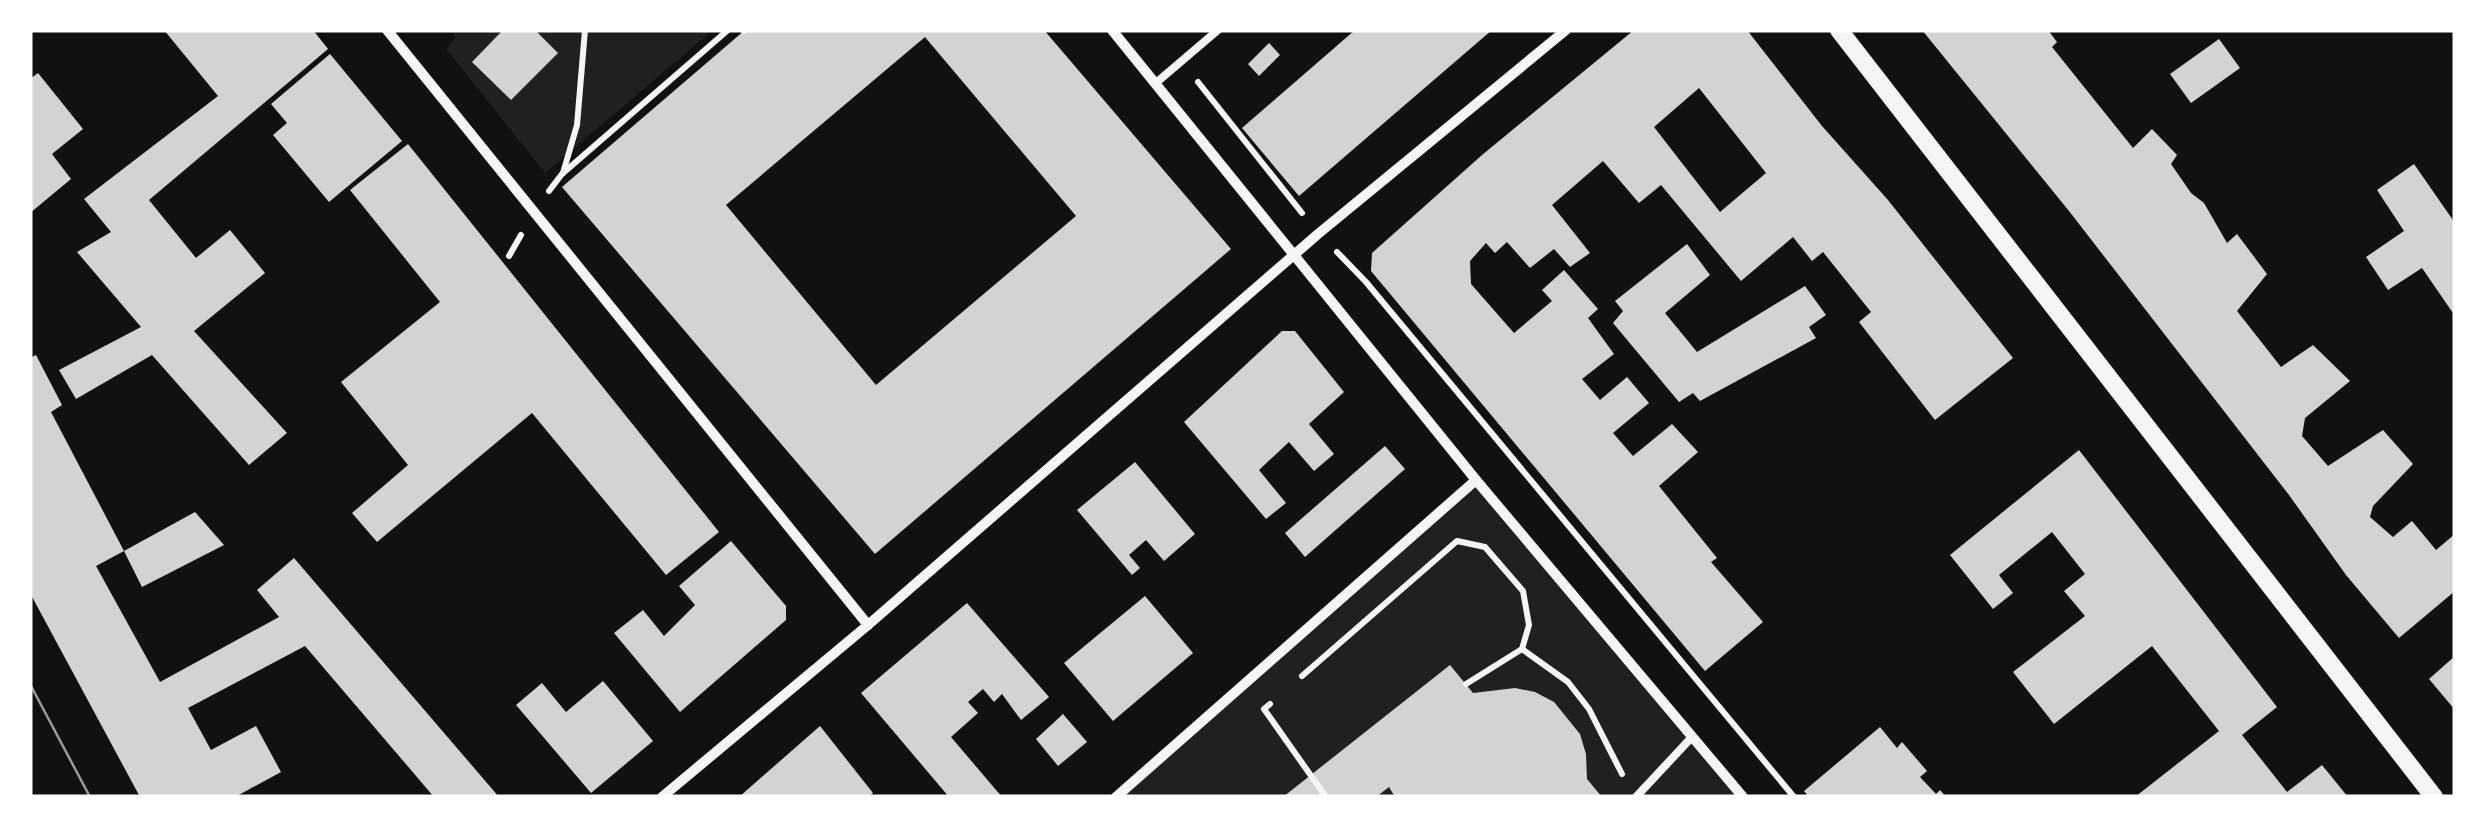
<svg xmlns="http://www.w3.org/2000/svg" width="2485" height="827" viewBox="0 0 2485 827" font-family="Georgia,serif">
  <style>
    .green { fill: #202020 }
    .building { fill: #d3d3d3; fill-rule: evenodd }
    .lines { fill: none; stroke-linecap: round; stroke-linejoin: round }
    .path { stroke: #f5f5f5; stroke-width: 6 }
    .service { stroke: #f5f5f5; stroke-width: 8 }
    .minor { stroke: #f5f5f5; stroke-width: 10 }
    .tertiary { stroke: #f5f5f5; stroke-width: 18 }
    .tram { stroke: #9a9a9a; stroke-width: 2.5 }
  </style>
  <rect width="100%" height="100%" fill="#111"/>
  <!-- green -->
  <g class="green">
    <polygon points="450,30 713,30 545,173 446,49 456,37"/>
    <polygon points="1476,480 1743,797 1109,797 1439,513"/>
  </g>
  <!-- building -->
  <g class="building">
    <polygon points="164,30 313,30 328,49 149,200 196,258 230,230 265,273 194,331 287,433 249,465 152,355 76,399 59,370 141,327 77,252 111,232 84,199 218,96"/>
    <polygon points="503,30 535,30 558,53 511,100 472,62"/>
    <path d="M745,30h299l187,219 -356,305 -313,-367zM925,37l151,179 -200,169 -150,-180z"/>
    <polygon points="1355,30 1492,30 1299,196 1242,128"/>
    <path d="M1634,30h113l75,96 66,74 125,158 -78,62 -76,-98 12,-10 -48,-60 -11,9 -19,-24 -52,44 -80,-96 -22,18 -36,-42 -51,44 38,48 -20,14 -16,-18 -24,19 -23,-26 -12,11 -9,-10 -16,18 1,23 43,49 38,-32 -10,-11 22,-20 34,39 -10,9 26,36 -32,25 18,21 27,-23 22,26 -36,30 20,23 39,-32 26,28 -39,34 58,72 -6,4 52,60 -58,49 -334,-400 1,-18 110,-98zM1699,88l67,85 -46,39 -66,-85z"/>
    <polygon points="1922,30 2048,30 2057,42 2052,47 2133,148 2152,129 2177,155 2171,164 2191,193 2204,203 2227,243 2237,234 2267,274 2237,311 2281,367 2313,345 2350,381 2305,418 2302,436 2328,466 2383,430 2413,464 2373,506 2370,517 2393,537 2412,521 2436,550 2455,534 2455,591 2399,638 2346,575 2289,495 2069,211"/>
    <polygon points="2219,39 2240,68 2191,103 2170,74"/>
    <polygon points="1269,43 1280,55 1259,76 1248,64"/>
    <polygon points="330,54 402,141 329,202 273,135 287,123 271,104"/>
    <polygon points="38,73 83,129 52,154 71,179 30,213 30,79"/>
    <polygon points="408,144 719,532 666,575 532,413 377,542 352,513 408,465 341,382 440,302 350,190"/>
    <polygon points="2414,164 2455,223 2455,316 2422,268 2388,290 2366,257 2404,231 2377,190"/>
    <polygon points="1687,244 1710,275 1665,313 1697,352 1805,286 1826,315 1809,327 1816,338 1700,401 1693,393 1679,402 1613,323 1623,311 1615,301"/>
    <polygon points="1282,331 1295,331 1344,392 1309,424 1334,454 1314,471 1289,442 1259,470 1286,503 1266,519 1184,422"/>
    <polygon points="36,355 62,405 51,412 124,551 96,566 160,682 279,617 257,590 294,558 499,797 434,797 305,646 188,708 211,750 256,726 281,772 235,797 140,797 30,593 30,358"/>
    <polygon points="1385,446 1405,469 1305,557 1285,533"/>
    <polygon points="2079,450 2277,707 2242,735 2287,792 2322,765 2348,797 2135,797 2219,731 2152,646 2054,724 2013,672 2085,616 2064,591 2085,574 2052,532 1999,575 2013,593 1993,609 1950,555"/>
    <polygon points="1135,462 1195,534 1164,561 1146,540 1129,555 1140,568 1132,575 1077,510"/>
    <polygon points="195,512 224,545 142,587 124,551"/>
    <polygon points="731,541 786,606 786,620 680,712 614,633 643,610 664,636 695,605 679,586"/>
    <polygon points="1145,596 1193,653 1113,721 1064,663"/>
    <polygon points="967,603 1049,697 1021,720 1002,694 994,702 983,689 968,702 978,713 951,737 1002,797 949,797 861,693"/>
    <polygon points="2455,656 2455,710 2429,679"/>
    <polygon points="1450,665 1473,693 1515,688 1535,692 1554,702 1580,734 1586,754 1587,779 1602,797 1395,797 1389,787 1376,797 1283,797"/>
    <polygon points="603,681 653,741 591,793 516,705 542,683 566,712"/>
    <polygon points="1063,714 1087,742 1058,766 1036,739"/>
    <polygon points="820,726 873,793 868,797 739,797"/>
    <polygon points="1880,727 1897,748 1902,742 1927,771 1920,777 1936,794 1940,790 1946,797 1809,797 1804,791"/>
  </g>
  <g class="lines">
    <!-- path -->
    <g class="path">
      <polyline points="744,30 744,31"/>
      <polyline points="1198,82 1302,213"/>
      <polyline points="563,173 577,125 585,30"/>
      <polyline points="549,191 562,174 728,30"/>
      <polyline points="1337,252 1366,282 1794,797"/>
      <polyline points="509,256 521,235"/>
      <polyline points="1522,649 1568,682 1589,709 1622,774"/>
      <polyline points="1302,676 1457,541 1485,547 1523,591 1529,625 1522,649 1466,684"/>
      <polyline points="1270,704 1264,709 1326,797"/>
    </g>
    <!-- service -->
    <g class="service">
      <polyline points="1157,82 1218,30"/>
      <polyline points="1636,797 1692,737"/>
    </g>
    <!-- minor -->
    <g class="minor">
      <polyline points="387,30 868,625"/>
      <polyline points="1112,30 1476,480 1743,797"/>
      <polyline points="662,797 868,625 1318,234 1566,30"/>
      <polyline points="1116,797 1476,480"/>
    </g>
    <!-- tertiary -->
    <polyline class="tertiary" points="1839,30 2434,797"/>
    <!-- tram -->
    <polyline class="tram" points="30,684 90,797"/>
  </g>
  <!-- border -->
  <rect width="2485" height="827" fill="none" stroke="#ffffff" stroke-width="65"/>
</svg>
